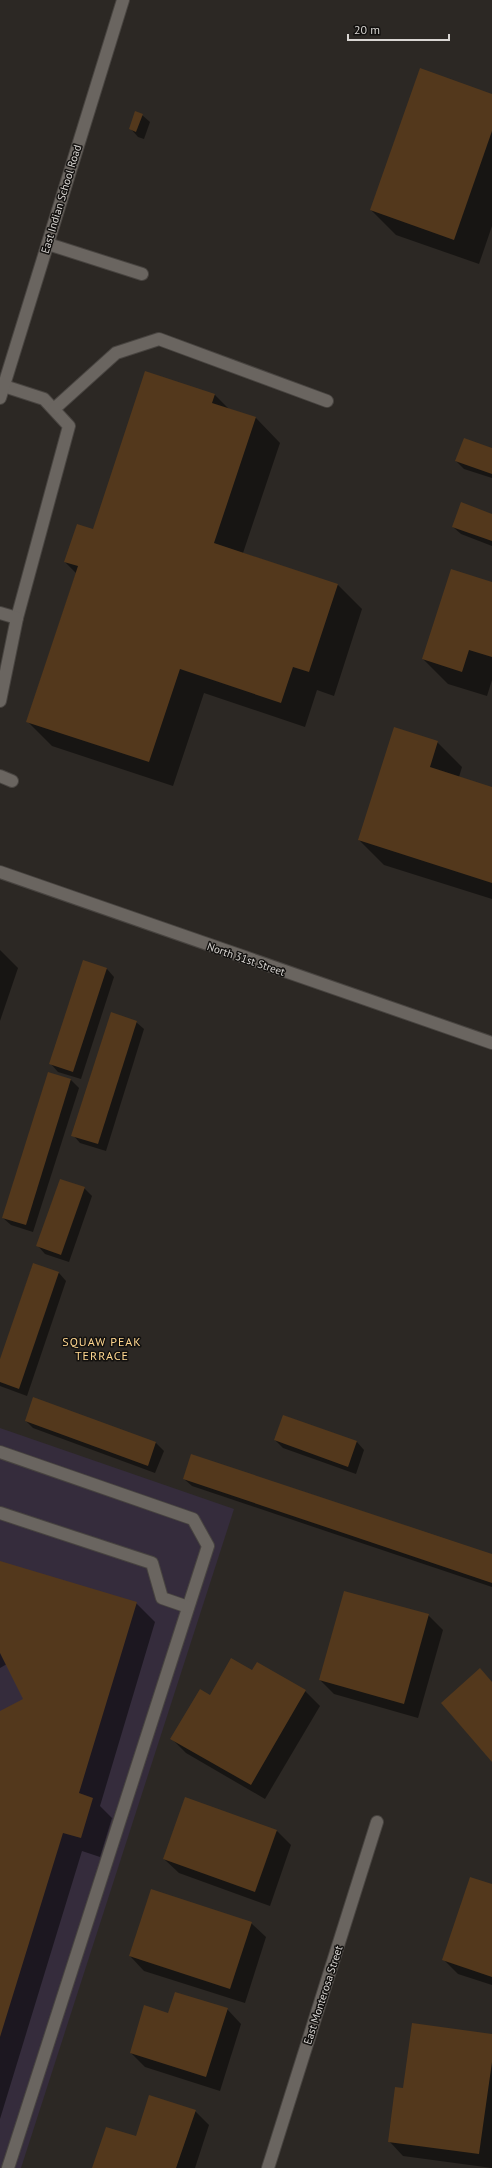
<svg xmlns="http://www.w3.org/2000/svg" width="492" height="2168" viewBox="0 0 492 2168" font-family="'PT Sans',sans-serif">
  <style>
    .commercial { fill: #352c3c }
    .shadow { fill: #0007 }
    .building { fill: #53381c }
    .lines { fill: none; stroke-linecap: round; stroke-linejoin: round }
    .service-casing { stroke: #484440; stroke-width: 14 }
    .minor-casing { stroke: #484440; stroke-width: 14 }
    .secondary-casing { stroke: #484440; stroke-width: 14 }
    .service { stroke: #6a6560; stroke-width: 12 }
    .minor { stroke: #6a6560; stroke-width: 12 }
    .secondary { stroke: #6a6560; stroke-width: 12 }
    .labels { text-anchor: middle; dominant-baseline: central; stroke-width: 3; stroke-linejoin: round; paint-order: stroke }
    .street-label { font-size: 11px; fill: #d9d6d3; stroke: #13110f }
    .neighbourhood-label { font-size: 12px; letter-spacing: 1px; fill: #ffd790; stroke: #13110f }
  </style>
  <rect width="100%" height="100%" fill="#2c2824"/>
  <!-- commercial -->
  <polygon class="commercial" points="0,1428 234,1509 21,2168 0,2168"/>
  <!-- shadow -->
  <g class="shadow">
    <polygon points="492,95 492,226 479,264 396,235 371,210"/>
    <polygon points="142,115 150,122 144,139 138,137 131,129"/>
    <polygon points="146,372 215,395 229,409 256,418 280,443 243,553 338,585 362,609 334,696 317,690 305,727 204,693 173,786 52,746 27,721 76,573 65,562 93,531"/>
    <polygon points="492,449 492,478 464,469 456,461"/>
    <polygon points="492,515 492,546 461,534 453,527"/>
    <polygon points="492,583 492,680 487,696 448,684 423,659"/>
    <polygon points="437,742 462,767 459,777 492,788 492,899 384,865 359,840"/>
    <polygon points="0,950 18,968 0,1021"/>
    <polygon points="84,962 107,969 114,977 81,1079 58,1072 51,1064"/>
    <polygon points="136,1022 144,1029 106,1151 80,1143 73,1135"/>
    <polygon points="49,1073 71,1080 79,1088 33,1232 11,1225 3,1218"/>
    <polygon points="84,1188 92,1196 69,1262 45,1254 38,1246"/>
    <polygon points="33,1264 59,1273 66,1281 27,1396 0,1386 0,1362"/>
    <polygon points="34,1399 156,1443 164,1451 155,1473 33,1428 26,1421"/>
    <polygon points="284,1416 357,1442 364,1450 356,1474 283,1448 275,1440"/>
    <polygon points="184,1479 492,1555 492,1587 192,1486"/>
    <polygon points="0,1562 136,1603 155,1622 100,1806 112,1818 100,1857 82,1851 0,2119 0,1712 24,1700 7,1664 0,1668"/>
    <polygon points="428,1615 443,1630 418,1718 334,1694 320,1680"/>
    <polygon points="253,1672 305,1691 320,1706 265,1799 186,1753 172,1739 210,1696"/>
    <polygon points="277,1831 291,1845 270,1906 179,1873 164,1859"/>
    <polygon points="492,1885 492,1985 458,1974 443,1959"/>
    <polygon points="251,1923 266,1937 245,2003 144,1971 130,1956"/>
    <polygon points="227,2009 241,2024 220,2091 145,2067 131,2053"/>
    <polygon points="492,2035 492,2168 403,2156 389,2141 404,2089"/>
    <polygon points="195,2111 209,2125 195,2168 93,2168 136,2138"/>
  </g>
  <!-- building -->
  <g class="building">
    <polygon points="420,68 492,94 492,131 454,240 370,210"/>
    <polygon points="135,111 143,114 136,132 129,129"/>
    <polygon points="145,371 215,394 212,403 256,417 214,543 338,584 309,672 293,667 281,703 180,669 149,762 26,722 78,566 64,562 77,524 93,529"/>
    <polygon points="464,438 492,448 492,474 455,461"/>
    <polygon points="461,502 492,514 492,541 452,527"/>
    <polygon points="451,569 492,582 492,657 469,650 462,672 422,659"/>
    <polygon points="394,727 438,741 430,767 492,787 492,883 358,840"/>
    <polygon points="83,960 107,968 73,1072 49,1064"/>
    <polygon points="111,1012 137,1021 98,1144 71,1136"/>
    <polygon points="48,1072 71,1079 26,1225 2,1218"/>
    <polygon points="60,1179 85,1187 61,1255 36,1246"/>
    <polygon points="33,1263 59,1272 19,1389 0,1382 0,1359"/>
    <polygon points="33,1397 156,1442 148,1466 25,1421"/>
    <polygon points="283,1415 357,1441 348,1467 274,1440"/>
    <polygon points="191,1454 492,1554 492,1583 183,1479"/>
    <polygon points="0,1561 137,1602 79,1793 93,1798 81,1838 63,1833 0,2037 0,1711 23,1699 0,1653"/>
    <polygon points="344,1591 429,1614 404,1704 319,1680"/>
    <polygon points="231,1658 252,1670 257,1662 306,1690 251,1785 170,1739 200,1689 210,1695"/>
    <polygon points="480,1668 492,1682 492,1762 441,1703"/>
    <polygon points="185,1797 277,1830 255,1892 163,1859"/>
    <polygon points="470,1877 492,1884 492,1977 442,1960"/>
    <polygon points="151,1889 252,1922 230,1989 129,1956"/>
    <polygon points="175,1992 228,2008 206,2077 130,2053 144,2005 168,2013"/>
    <polygon points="412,2023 492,2034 492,2062 479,2154 388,2142 395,2087 403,2088"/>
    <polygon points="149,2095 196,2110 176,2168 92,2168 106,2127 136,2136"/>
  </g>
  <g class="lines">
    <!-- service casing -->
    <g class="service-casing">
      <g id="service">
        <polyline points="48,244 142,274"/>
        <polyline points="4,386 44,399 69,426 17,618"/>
        <polyline points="54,409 116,353 159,339 327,401"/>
        <polyline points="0,613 17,618 0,701"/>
        <polyline points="0,776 12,781"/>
        <polyline points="0,1452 193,1519 208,1546 8,2168"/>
        <polyline points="0,1513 152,1563 162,1598 188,1607"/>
      </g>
    </g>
    <!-- minor casing -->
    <g class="minor-casing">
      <g id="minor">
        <polyline points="0,872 492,1043"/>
        <polyline points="268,2168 377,1822"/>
      </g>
    </g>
    <!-- secondary casing -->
    <g class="secondary-casing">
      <polyline id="secondary" points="0,398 123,0"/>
    </g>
    <!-- service -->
    <use href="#service" class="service"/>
    <!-- minor -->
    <use href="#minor" class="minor"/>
    <!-- secondary -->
    <use href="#secondary" class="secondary"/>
  </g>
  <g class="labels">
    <!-- street labels -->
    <g class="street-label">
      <text transform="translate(61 199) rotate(-73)">East Indian School Road</text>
      <text transform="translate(246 959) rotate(19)">North 31st Street</text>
      <text transform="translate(323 1995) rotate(-72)">East Monterosa Street</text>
    </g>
    <!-- neighbourhood labels -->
    <g class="neighbourhood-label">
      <text x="102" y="1341">SQUAW PEAK<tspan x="102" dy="14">TERRACE</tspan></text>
    </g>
  </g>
  <!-- scale -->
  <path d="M348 34v6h101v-6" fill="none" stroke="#d9d6d3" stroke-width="2"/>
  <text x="354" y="34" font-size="12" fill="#d9d6d3" stroke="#13110f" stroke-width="3" paint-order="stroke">20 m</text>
</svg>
